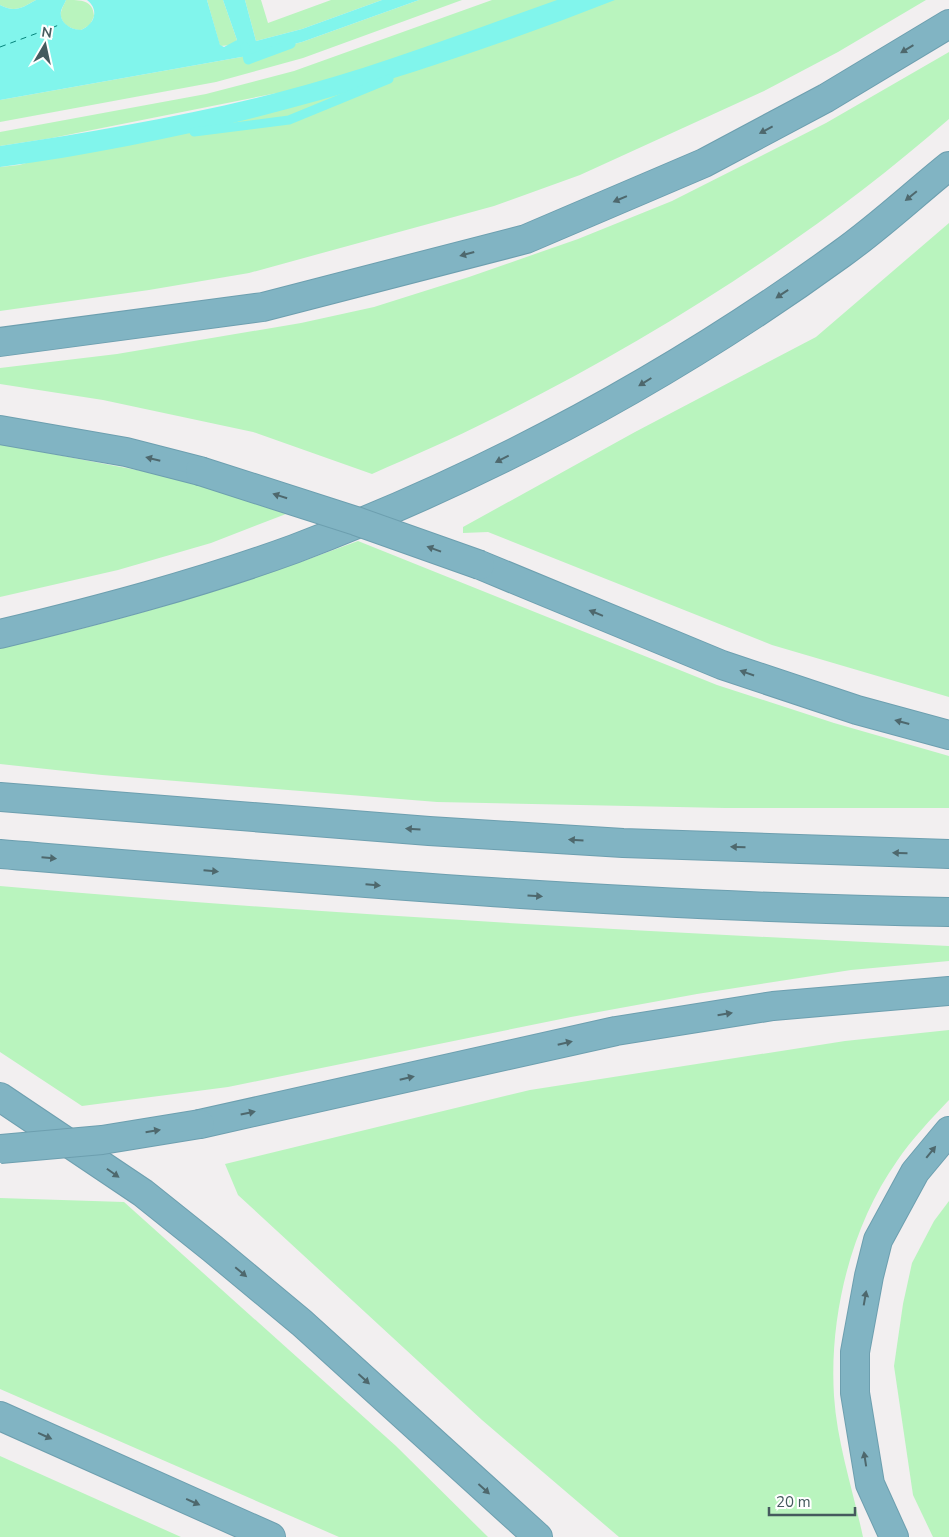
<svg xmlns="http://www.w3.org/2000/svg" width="949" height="1537" viewBox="0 0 949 1537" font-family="'Nunito Sans',sans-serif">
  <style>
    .green { fill: #b9f4be }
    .water { fill: #81f5ec }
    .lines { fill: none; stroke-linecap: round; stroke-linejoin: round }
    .stream { stroke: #81f5ec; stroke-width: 9 }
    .ferry { stroke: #05847b; stroke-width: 1; stroke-dasharray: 6 5; stroke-linecap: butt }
    .motorway-casing { stroke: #6d9faf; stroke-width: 30 }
    .motorway { stroke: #81b4c3; stroke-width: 28 }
    .motorway-bridge-casing { stroke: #6d9faf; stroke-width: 30; stroke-linecap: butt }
    .motorway-bridge { stroke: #81b4c3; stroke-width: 28 }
    .oneway { fill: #4e686d }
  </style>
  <rect width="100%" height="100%" fill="#f2eff0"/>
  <!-- green -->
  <g class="green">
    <path d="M0,0h36c-14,8 -21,13 -36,5z"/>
    <path d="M66,0c15,0 27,0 28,16l-4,9 -9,5c-10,0 -22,-7 -20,-18 1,-5 4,-9 5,-12z"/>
    <polygon points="207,0 223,0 237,40 232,45 220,46"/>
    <polygon points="245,0 261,0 268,23 331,0 382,0 302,29 256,41"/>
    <polygon points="419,0 462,0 303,58 216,82 0,122 0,100 247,56 302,42"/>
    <polygon points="492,0 926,0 838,52 764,91 580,175 494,206 249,273 149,290 0,311 0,167 19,165 277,93 52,138 0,146 0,132 206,94 294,71"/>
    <path d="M949,52v67c-135,118 -296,220 -457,300 -39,20 -80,37 -120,55l-119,-42 -150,-32 -103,-16v-16l117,-14 184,-31 73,-16 95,-30 109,-38 94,-38 154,-78z"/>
    <polygon points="949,223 949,697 772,645 488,532 463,533 463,527 635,432 816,337"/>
    <polygon points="0,444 179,478 286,514 211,543 118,570 0,597"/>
    <path d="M358,541l359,144 117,38 115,33v52h-224l-288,-6 -335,-27 -102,-11v-116c122,-27 241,-63 358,-107z"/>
    <path d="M0,886c316,28 632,45 949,60v15l-98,9 -154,24 -126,23 -343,70 -146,19 -82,-54z"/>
    <path d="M949,1030v70c-18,19 -37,39 -52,61 -46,65 -68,155 -63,235 3,47 19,94 29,141h-244l-137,-117 -244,-225 -13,-31 305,-74 315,-49z"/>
    <polygon points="0,1198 124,1202 396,1446 488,1537 339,1537 0,1389"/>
    <polygon points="949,1201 949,1537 933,1537 913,1495 894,1366 903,1304 912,1263 934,1221"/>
    <polygon points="0,1456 181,1537 0,1537"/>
  </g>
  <!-- water -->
  <g class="water">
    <path d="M36,0h30c-1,3 -4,7 -5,11 -2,12 10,19 20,19 13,-5 19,-20 6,-30h120l13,45 4,2 13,-7 -14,-40h22l11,41 46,-12 80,-29h37l-117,42 -55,14 -247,44v-95c15,8 22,3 36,-5z"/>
    <path d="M557,0h58c-199,78 -403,139 -615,167v-21c92,-14 185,-30 276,-53 95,-24 188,-60 281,-93z"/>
  </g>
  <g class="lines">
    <!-- stream -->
    <g class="stream">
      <polyline points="245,47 248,60 291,44"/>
      <polyline points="194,132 289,120 389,79"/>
    </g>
    <!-- ferry -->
    <polyline class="ferry" points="0,47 59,25"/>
    <!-- motorway casing -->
    <g class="motorway-casing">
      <g id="motorway">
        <polyline points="0,342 263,307 526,239 704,163 826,98 949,24"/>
        <polyline points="0,430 126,452 200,471"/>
        <polyline points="480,565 722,665 857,710 949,735"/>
        <path d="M0,634c99,-24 198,-50 294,-85 195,-74 379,-173 547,-295 38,-27 72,-59 108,-88"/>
        <polyline points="0,797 429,831 623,843 949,854"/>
        <path d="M0,854c316,26 632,53 949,58"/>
        <polyline points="0,1097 143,1193 213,1249 302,1323 538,1537"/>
        <polyline points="200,1124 616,1031 773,1006 949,991"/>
        <polyline points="0,1416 271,1537"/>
        <polyline points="894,1537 870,1484 855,1393 855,1352 869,1276 878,1240 915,1172 949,1131"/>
      </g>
    </g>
    <!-- motorway -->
    <use href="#motorway" class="motorway"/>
    <!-- motorway-bridge casing -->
    <g class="motorway-bridge-casing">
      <g id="motorway-bridge">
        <polyline points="200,471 356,521 480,565"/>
        <polyline points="0,1149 102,1140 200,1124"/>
      </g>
    </g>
    <!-- motorway-bridge -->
    <use href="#motorway-bridge" class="motorway-bridge"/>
  </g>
  <!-- one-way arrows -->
  <defs><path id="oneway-solid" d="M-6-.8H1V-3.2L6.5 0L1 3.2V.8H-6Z" transform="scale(1.25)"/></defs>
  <g class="oneway">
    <use href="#oneway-solid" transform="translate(907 49) rotate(149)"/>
    <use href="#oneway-solid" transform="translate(766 130) rotate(152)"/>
    <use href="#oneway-solid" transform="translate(911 196) rotate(141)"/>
    <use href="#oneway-solid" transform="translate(620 199) rotate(157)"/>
    <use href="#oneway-solid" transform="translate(467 254) rotate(165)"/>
    <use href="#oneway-solid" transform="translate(782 294) rotate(146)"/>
    <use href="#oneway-solid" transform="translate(645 382) rotate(148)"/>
    <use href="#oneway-solid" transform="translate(153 459) rotate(-166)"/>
    <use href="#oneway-solid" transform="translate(502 459) rotate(153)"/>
    <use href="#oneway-solid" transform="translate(280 496) rotate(-162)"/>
    <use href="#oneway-solid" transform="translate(434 549) rotate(-160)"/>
    <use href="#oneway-solid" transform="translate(596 613) rotate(-158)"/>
    <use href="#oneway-solid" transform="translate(747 673) rotate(-161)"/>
    <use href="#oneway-solid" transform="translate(902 722) rotate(-165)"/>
    <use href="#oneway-solid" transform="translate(413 829) rotate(-176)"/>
    <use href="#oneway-solid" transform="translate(576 840) rotate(-176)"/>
    <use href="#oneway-solid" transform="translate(738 847) rotate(-178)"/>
    <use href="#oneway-solid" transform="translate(900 853) rotate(-178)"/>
    <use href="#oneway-solid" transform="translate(49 858) rotate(5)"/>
    <use href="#oneway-solid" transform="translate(211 871) rotate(5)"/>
    <use href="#oneway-solid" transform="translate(373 885) rotate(5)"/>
    <use href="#oneway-solid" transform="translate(535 896) rotate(4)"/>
    <use href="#oneway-solid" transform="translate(725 1014) rotate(-9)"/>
    <use href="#oneway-solid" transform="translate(565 1043) rotate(-13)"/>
    <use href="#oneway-solid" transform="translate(407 1078) rotate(-13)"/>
    <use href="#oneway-solid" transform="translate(248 1113) rotate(-12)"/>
    <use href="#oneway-solid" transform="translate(153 1131) rotate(-9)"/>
    <use href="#oneway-solid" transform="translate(931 1152) rotate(-51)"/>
    <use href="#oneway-solid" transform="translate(113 1173) rotate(35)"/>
    <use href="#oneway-solid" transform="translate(241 1272) rotate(40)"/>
    <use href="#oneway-solid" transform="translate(865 1298) rotate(-80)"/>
    <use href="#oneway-solid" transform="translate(364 1379) rotate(42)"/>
    <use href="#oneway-solid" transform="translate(45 1436) rotate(24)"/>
    <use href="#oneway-solid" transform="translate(865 1459) rotate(-99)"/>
    <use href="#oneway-solid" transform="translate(484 1489) rotate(42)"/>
    <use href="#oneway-solid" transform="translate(193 1502) rotate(24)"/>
  </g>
  <!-- north arrow -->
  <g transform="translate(45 45) rotate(9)" stroke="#ffffff" stroke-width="4" paint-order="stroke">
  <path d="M0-4L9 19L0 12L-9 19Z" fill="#455a5e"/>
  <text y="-8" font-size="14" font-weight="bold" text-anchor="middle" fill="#455a5e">N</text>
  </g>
  <!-- scale -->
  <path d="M769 1507v8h86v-8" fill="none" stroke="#455a5e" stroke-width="2.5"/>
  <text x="776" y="1507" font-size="15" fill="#455a5e" stroke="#ffffff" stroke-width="4" paint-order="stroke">20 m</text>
</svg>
